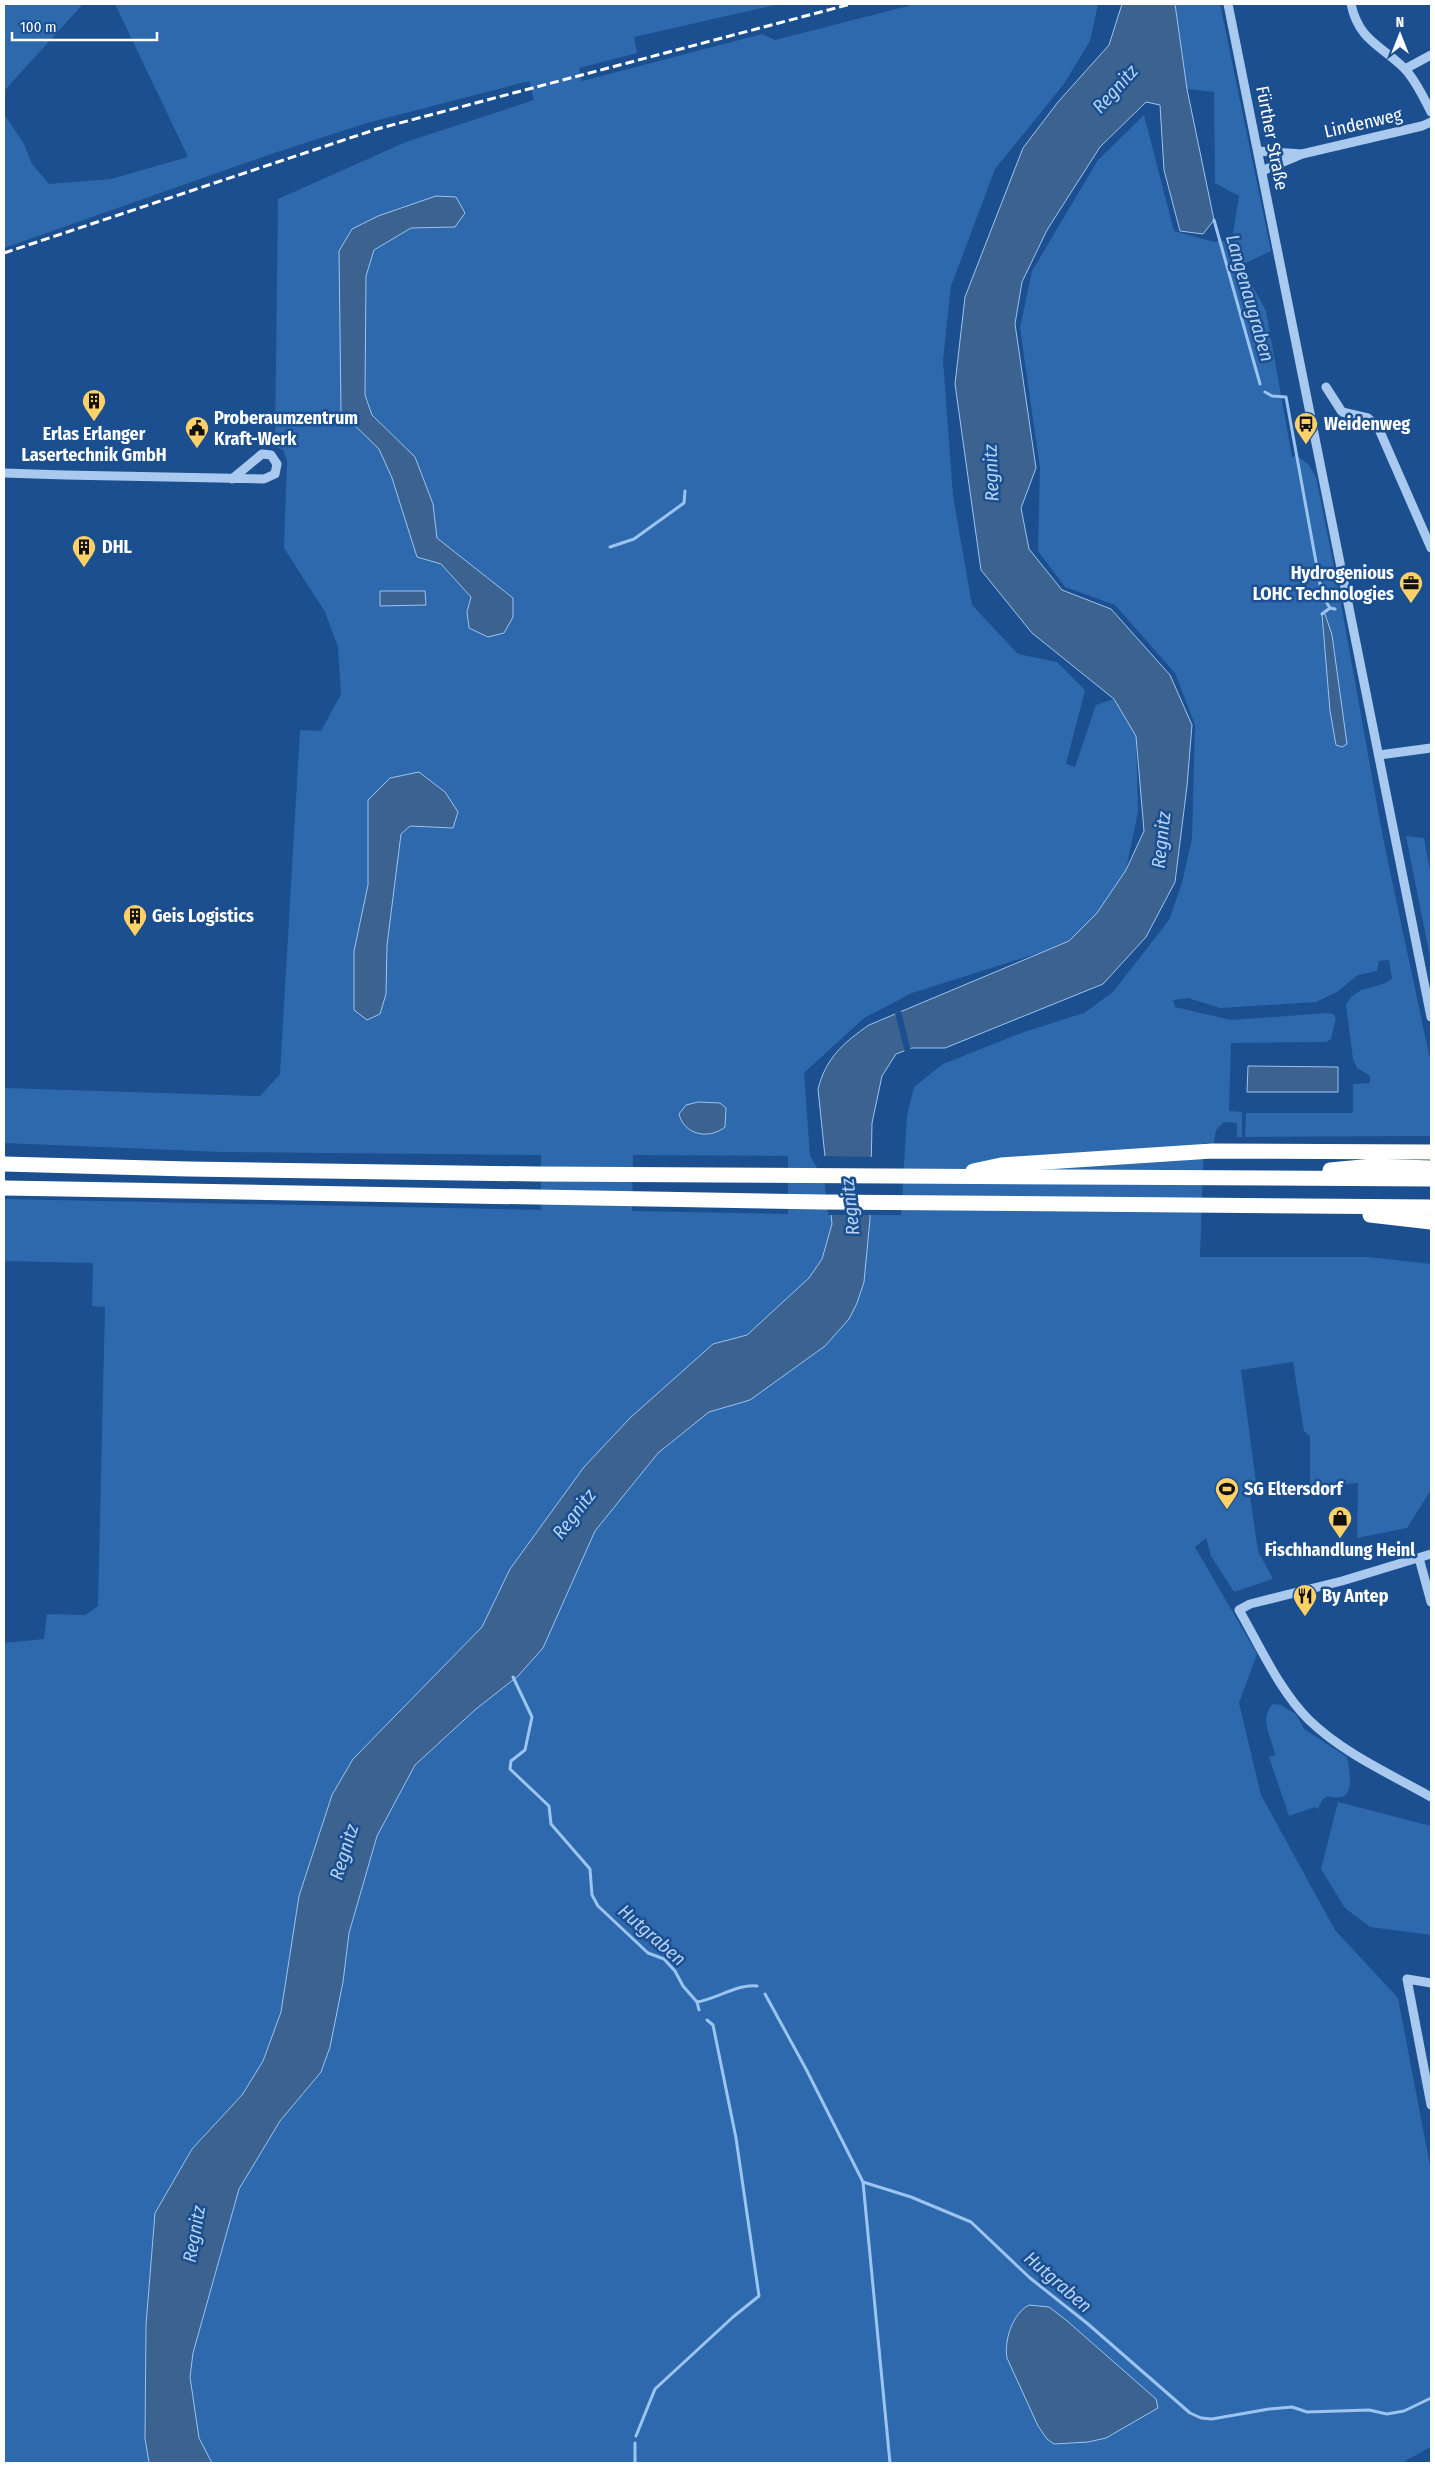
<svg xmlns="http://www.w3.org/2000/svg" width="1435" height="2467" viewBox="0 0 1435 2467" font-family="'Fira Sans Condensed',sans-serif">
  <style>
    .green { fill: #2e69ad; fill-rule: evenodd }
    .water { fill: #3c6290; stroke: #9cc4f0 }
    .pier { fill: #1b4f8f }
    .lines { fill: none; stroke-linecap: round; stroke-linejoin: round }
    .stream { stroke: #9cc4f0; stroke-width: 3 }
    .minor { stroke: #a9c9ee; stroke-width: 9 }
    .highway { stroke: #fff; stroke-width: 15 }
    .rail { stroke: #fff; stroke-width: 3; stroke-dasharray: 9 4; stroke-linecap: butt }
    .labels { text-anchor: middle; dominant-baseline: central; stroke-width: 5; stroke-linejoin: round; paint-order: stroke }
    .street-label { font-size: 18px; fill: #fff; stroke: #1b4f8f }
    .poi-label { font-size: 18px; font-weight: bold; fill: #fff; stroke: #1b4f8f; text-anchor: start }
    .water-label { font-size: 19px; font-style: italic; fill: #b5d3f5; stroke: #1b4f8f }
  </style>
  <rect width="100%" height="100%" fill="#1b4f8f"/>
  <!-- green -->
  <g class="green">
    <polygon points="4,4 83,4 4,91"/>
    <path d="M115,4h665l-146,33 3,16 -58,15 3,13 180,-47 13,6 141,-36h182l-8,37 -26,43 -69,85 -44,117 -8,74 10,136 19,109 46,49 39,8 28,28 -19,74 9,3 21,-62 18,-6 22,37 2,76 -12,58 -29,43 -28,28 -30,12 -127,40 -48,25 -60,55 6,83 17,28 5,40 -10,35 -13,19 -62,57 -34,9 -83,74 -46,49 -74,102 -28,58 -129,132 -21,36 -51,217 -18,49 -21,34 -50,54 -37,64 -9,112 -1,113 4,25h-145v-820l40,-4 3,-25 38,1 13,-9 7,-299 -13,-1 1,-43 -89,-2v-62l537,11v-55l-318,-3 -219,-9v-55l256,8 20,-22 20,-344 21,1 20,-37 -3,-47 -13,-35 -41,-64 3,-87 -4,-11 -8,-4 3,-247 128,-57 128,-42 -5,-19 -162,42 -99,32 -264,93v-134l20,30 8,20 17,20 62,-5 77,-22zM465,213l-10,14 -45,1 -36,22 -8,26 -1,119 7,20 43,42 18,47 4,34 76,60 -46,14 4,-15 -30,-33 -24,-7 -25,-79 -13,-29 -38,-38 11,-182zM633,1155l155,1v58l-156,-3z"/>
    <polygon points="1175,4 1220,4 1271,251 1241,265 1266,311 1292,457 1297,456 1309,465 1316,477 1338,587 1383,838 1431,1064 1431,1136 1245,1137 1246,1113 1353,1113 1353,1084 1370,1083 1370,1076 1357,1068 1353,1059 1346,1005 1351,997 1361,990 1383,984 1392,979 1389,960 1379,961 1377,971 1358,975 1337,992 1316,1002 1220,1008 1188,998 1173,1000 1175,1007 1231,1020 1327,1013 1333,1014 1336,1018 1331,1039 1326,1042 1231,1043 1229,1111 1242,1112 1242,1137 1237,1137 1237,1123 1224,1122 1216,1130 1214,1143 1204,1143 1200,1257 1368,1257 1431,1264 1431,1490 1407,1528 1357,1538 1358,1483 1310,1487 1310,1436 1304,1431 1293,1362 1241,1370 1256,1482 1248,1483 1258,1551 1273,1579 1234,1592 1211,1556 1206,1538 1195,1547 1257,1654 1239,1703 1261,1795 1335,1930 1398,1998 1431,2171 1431,2447 1401,2463 212,2463 199,2438 190,2377 193,2353 239,2189 280,2121 321,2072 330,2047 343,1982 349,1933 377,1836 415,1765 476,1709 518,1676 543,1648 595,1531 658,1453 709,1412 750,1400 825,1346 849,1319 870,1215 901,1215 907,1115 914,1087 943,1064 1024,1032 1084,1013 1113,992 1169,920 1182,883 1192,838 1195,725 1175,673 1115,605 1065,587 1038,551 1040,468 1020,328 1032,271 1098,160 1144,115 1174,231 1214,242 1232,240 1239,196 1215,183 1214,92 1187,89"/>
    <polygon points="1406,836 1424,838 1431,876 1431,962"/>
    <path d="M1273,1704l8,1 15,9 8,15 43,28c3,17 10,48 -19,39l-6,4 -4,9 -3,-2 -26,9 -20,-59 6,-2c-3,-17 -17,-36 -2,-51z"/>
    <polygon points="1338,1802 1431,1826 1431,1935 1370,1927 1345,1908 1321,1869"/>
  </g>
  <!-- water -->
  <g class="water">
    <path d="M1122,4h53l12,85 27,131 -11,14 -23,-3 -16,-61 -4,-65 -14,-3 -46,45 -53,83 -25,52 -7,42 21,144 -15,40 8,41 33,41 49,19 59,66 22,50 -5,61 -12,96 -29,55 -43,47 -158,64h-33l-16,6 -14,22 -10,47 -2,96 -6,63 -7,21 -8,16 -24,27 -75,54 -41,12 -51,41 -63,78 -52,117 -25,28 -42,33 -61,56 -38,71 -28,97 -6,49 -13,65 -9,25 -41,49 -41,68 -46,164 -3,24 9,61 13,25h-63l-4,-25 1,-113 9,-112 37,-64 50,-54 21,-34 18,-49 18,-116 33,-101 21,-36 129,-132 28,-58 74,-102 46,-49 83,-74 34,-9 62,-57 13,-19 10,-35 -14,-135c8,-31 25,-46 51,-64l200,-84 28,-28 29,-43 18,-39 -8,-95 -22,-37 -82,-66 -51,-63 -26,-186 10,-87 58,-149 35,-46 51,-57z"/>
    <polygon points="436,196 456,197 465,213 455,227 411,228 374,250 366,276 365,395 372,415 415,457 433,504 437,538 513,598 513,617 504,633 488,637 469,628 467,612 471,597 441,564 417,557 392,478 379,449 341,412 339,251 352,229 378,216"/>
    <polygon points="380,591 425,591 426,605 380,606"/>
    <polygon points="1322,614 1325,614 1332,635 1347,744 1342,747 1336,745 1330,711"/>
    <polygon points="419,772 445,792 458,812 453,828 410,826 401,834 387,945 386,994 380,1014 367,1020 354,1010 354,951 368,885 368,800 390,778"/>
    <polygon points="1248,1066 1338,1067 1338,1092 1247,1092"/>
    <path d="M698,1102l22,1 6,5 -1,19c-16,13 -41,8 -46,-13l7,-9z"/>
    <path d="M1029,2305l20,2 17,13 90,79 2,9 -52,30 -18,4 -34,2 -7,-5 -9,-13 -31,-68c-3,-17 5,-44 22,-53z"/>
  </g>
  <!-- pier -->
  <g class="pier">
    <polygon points="901,1011 911,1051 905,1053 895,1013"/>
    <polygon points="822,1156 875,1157 872,1215 828,1215"/>
  </g>
  <g class="lines">
    <!-- stream -->
    <g class="stream">
      <polyline points="1214,220 1260,384"/>
      <polyline points="1265,392 1272,396 1286,397 1322,595 1330,608 1335,609"/>
      <polyline points="610,547 634,539 684,503 685,491"/>
      <polyline points="1322,614 1330,608"/>
      <path d="M513,1677l19,40 -7,33 -14,11 -1,8 39,37 2,18 39,45 2,26 6,11 50,47 16,6 11,12 8,15 14,16c19,-3 43,-19 60,-16"/>
      <polyline points="765,1994 806,2069 863,2182 911,2197 971,2222 1030,2278 1088,2324 1190,2413 1201,2418 1212,2419 1269,2409 1292,2407 1307,2412 1369,2410 1387,2414 1404,2411 1431,2398"/>
      <polyline points="697,2002 699,2010"/>
      <polyline points="863,2182 890,2463"/>
      <polyline points="636,2436 655,2389 733,2317 759,2296 736,2138 713,2025 707,2020"/>
      <polyline points="635,2463 635,2443"/>
    </g>
    <!-- minor -->
    <g class="minor">
      <polyline points="1228,4 1431,1017"/>
      <path d="M1351,4c8,37 30,41 53,64 11,11 20,30 27,44"/>
      <polyline points="1405,69 1431,55"/>
      <polyline points="1258,151 1302,154"/>
      <polyline points="1262,171 1302,154 1422,126 1431,122"/>
      <polyline points="1326,387 1342,412 1368,418 1378,427 1431,548"/>
      <polyline points="4,473 65,475 264,479 275,474 277,464 271,455 262,454 232,479"/>
      <polyline points="1379,755 1431,748"/>
      <path d="M1431,1554l-89,27 -92,23 -11,6c21,36 40,80 70,110 34,33 81,54 122,77"/>
      <polyline points="1419,1558 1431,1602"/>
      <polyline points="1431,1983 1407,1979 1431,2105"/>
    </g>
    <!-- highway -->
    <g class="highway">
      <polyline points="4,1164 188,1169 536,1174 1431,1179"/>
      <polyline points="1330,1170 1373,1166 1431,1168"/>
      <polyline points="973,1171 1001,1165 1212,1151 1431,1152"/>
      <polyline points="4,1188 823,1202 1431,1207"/>
      <polyline points="1370,1215 1431,1222"/>
    </g>
    <!-- rail -->
    <polyline class="rail" points="4,253 377,129 851,4"/>
  </g>
  <!-- icons -->
  <defs>
    <g id="building-pin" transform="scale(1.25)"><path d="M0 17L-7.5 6A9.5 9.5 0 1 1 7.5 6Z" fill="#ffd166" stroke="#1b4f8f"/><path d="M-4-6H4V6H1V3H-1V6H-4ZM-2.5-4.3h1.7v1.8h-1.7ZM.8-4.3h1.7v1.8H.8ZM-2.5-1h1.7V.8h-1.7ZM.8-1h1.7V.8H.8Z" fill="#111"/></g>
    <g id="bus-pin" transform="scale(1.25)"><path d="M0 17L-7.5 6A9.5 9.5 0 1 1 7.5 6Z" fill="#ffd166" stroke="#1b4f8f"/><path d="M-5-6H5V4H4V6H2V4H-2V6H-4V4H-5ZM-3.5-4V0h7V-4ZM-3.5 1.2v1.5H-2V1.2ZM2 1.2v1.5H3.5V1.2Z" fill="#111"/></g>
    <g id="civic-pin" transform="scale(1.25)"><path d="M0 17L-7.5 6A9.5 9.5 0 1 1 7.5 6Z" fill="#ffd166" stroke="#1b4f8f"/><path d="M-.6-6.5H3V-4.5H.6V-3L4-1V1h2V6H-6V1h2V-1L-.6-3ZM-1.2 2.5V6h2.4V2.5Z" fill="#111"/></g>
    <g id="office-pin" transform="scale(1.25)"><path d="M0 17L-7.5 6A9.5 9.5 0 1 1 7.5 6Z" fill="#ffd166" stroke="#1b4f8f"/><path d="M-6-3h4V-5.5h4V-3h4V5H-6ZM-1-4.5V-3h2v-1.5ZM-6 0V1H6V0Z" fill="#111"/></g>
    <g id="stadium-pin" transform="scale(1.25)"><path d="M0 17L-7.5 6A9.5 9.5 0 1 1 7.5 6Z" fill="#ffd166" stroke="#1b4f8f"/><path d="M0-5a6.5 5 0 1 0 0 10a6.5 5 0 1 0 0-10ZM-3.5-1.8h7v3.6h-7Z" fill="#111"/></g>
    <g id="shop-pin" transform="scale(1.25)"><path d="M0 17L-7.5 6A9.5 9.5 0 1 1 7.5 6Z" fill="#ffd166" stroke="#1b4f8f"/><path d="M-5-2.5h2.3a2.7 3.5 0 0 1 5.4 0H5L5.5 6h-11ZM-1.5-2.5h3a1.5 2.3 0 0 0-3 0Z" fill="#111"/></g>
    <g id="restaurant-pin" transform="scale(1.25)"><path d="M0 17L-7.5 6A9.5 9.5 0 1 1 7.5 6Z" fill="#ffd166" stroke="#1b4f8f"/><path d="M-5-6h1v4h1v-4h1v4h1v-4h1v5L-1.5 .5V6h-2V.5L-5-1ZM5-6V6H3V1.5H1.5Q1.5-4 5-6Z" fill="#111"/></g>
  </defs>
  <g fill-rule="evenodd">
    <use href="#building-pin" x="94" y="401"/>
    <use href="#bus-pin" x="1306" y="424"/>
    <use href="#civic-pin" x="197" y="428"/>
    <use href="#building-pin" x="84" y="547"/>
    <use href="#office-pin" x="1411" y="583"/>
    <use href="#building-pin" x="135" y="916"/>
    <use href="#stadium-pin" x="1227" y="1489"/>
    <use href="#shop-pin" x="1340" y="1518"/>
    <use href="#restaurant-pin" x="1305" y="1596"/>
  </g>
  <g class="labels">
    <!-- street labels -->
    <g class="street-label">
      <text transform="translate(1363 123) rotate(-13)">Lindenweg</text>
      <text transform="translate(1272 138) rotate(79)">Fürther Straße</text>
    </g>
    <!-- poi labels -->
    <g class="poi-label">
      <text x="214" y="418">Proberaumzentrum<tspan x="214" dy="21">Kraft-Werk</tspan></text>
      <text x="1324" y="424">Weidenweg</text>
      <text x="94" y="434" text-anchor="middle">Erlas Erlanger<tspan x="94" dy="21">Lasertechnik GmbH</tspan></text>
      <text x="102" y="547">DHL</text>
      <text x="1394" y="573" text-anchor="end">Hydrogenious<tspan x="1394" dy="21">LOHC Technologies</tspan></text>
      <text x="152" y="916">Geis Logistics</text>
      <text x="1244" y="1489">SG Eltersdorf</text>
      <text x="1340" y="1550" text-anchor="middle">Fischhandlung Heinl</text>
      <text x="1322" y="1596">By Antep</text>
    </g>
    <!-- water labels -->
    <g class="water-label">
      <text transform="translate(1115 89) rotate(-48)">Regnitz</text>
      <text transform="translate(1250 298) rotate(74)">Langenaugraben</text>
      <text transform="translate(991 473) rotate(-92)">Regnitz</text>
      <text transform="translate(1161 840) rotate(-84)">Regnitz</text>
      <text transform="translate(850 1207) rotate(-96)">Regnitz</text>
      <text transform="translate(574 1514) rotate(-52)">Regnitz</text>
      <text transform="translate(344 1852) rotate(-73)">Regnitz</text>
      <text transform="translate(652 1935) rotate(41)">Hutgraben</text>
      <text transform="translate(194 2234) rotate(-80)">Regnitz</text>
      <text transform="translate(1058 2282) rotate(41)">Hutgraben</text>
    </g>
  </g>
  <!-- border -->
  <rect width="1435" height="2467" fill="none" stroke="#ffffff" stroke-width="10"/>
  <!-- north arrow -->
  <g transform="translate(1400 35)" stroke="#1b4f8f" stroke-width="4" paint-order="stroke">
  <path d="M0-4L9 19L0 12L-9 19Z" fill="#ffffff"/>
  <text y="-8" font-size="14" font-weight="bold" text-anchor="middle" fill="#ffffff">N</text>
  </g>
  <!-- scale -->
  <path d="M12 32v8h145v-8" fill="none" stroke="#ffffff" stroke-width="2.5"/>
  <text x="20" y="32" font-size="15" fill="#ffffff" stroke="#1b4f8f" stroke-width="4" paint-order="stroke">100 m</text>
</svg>
